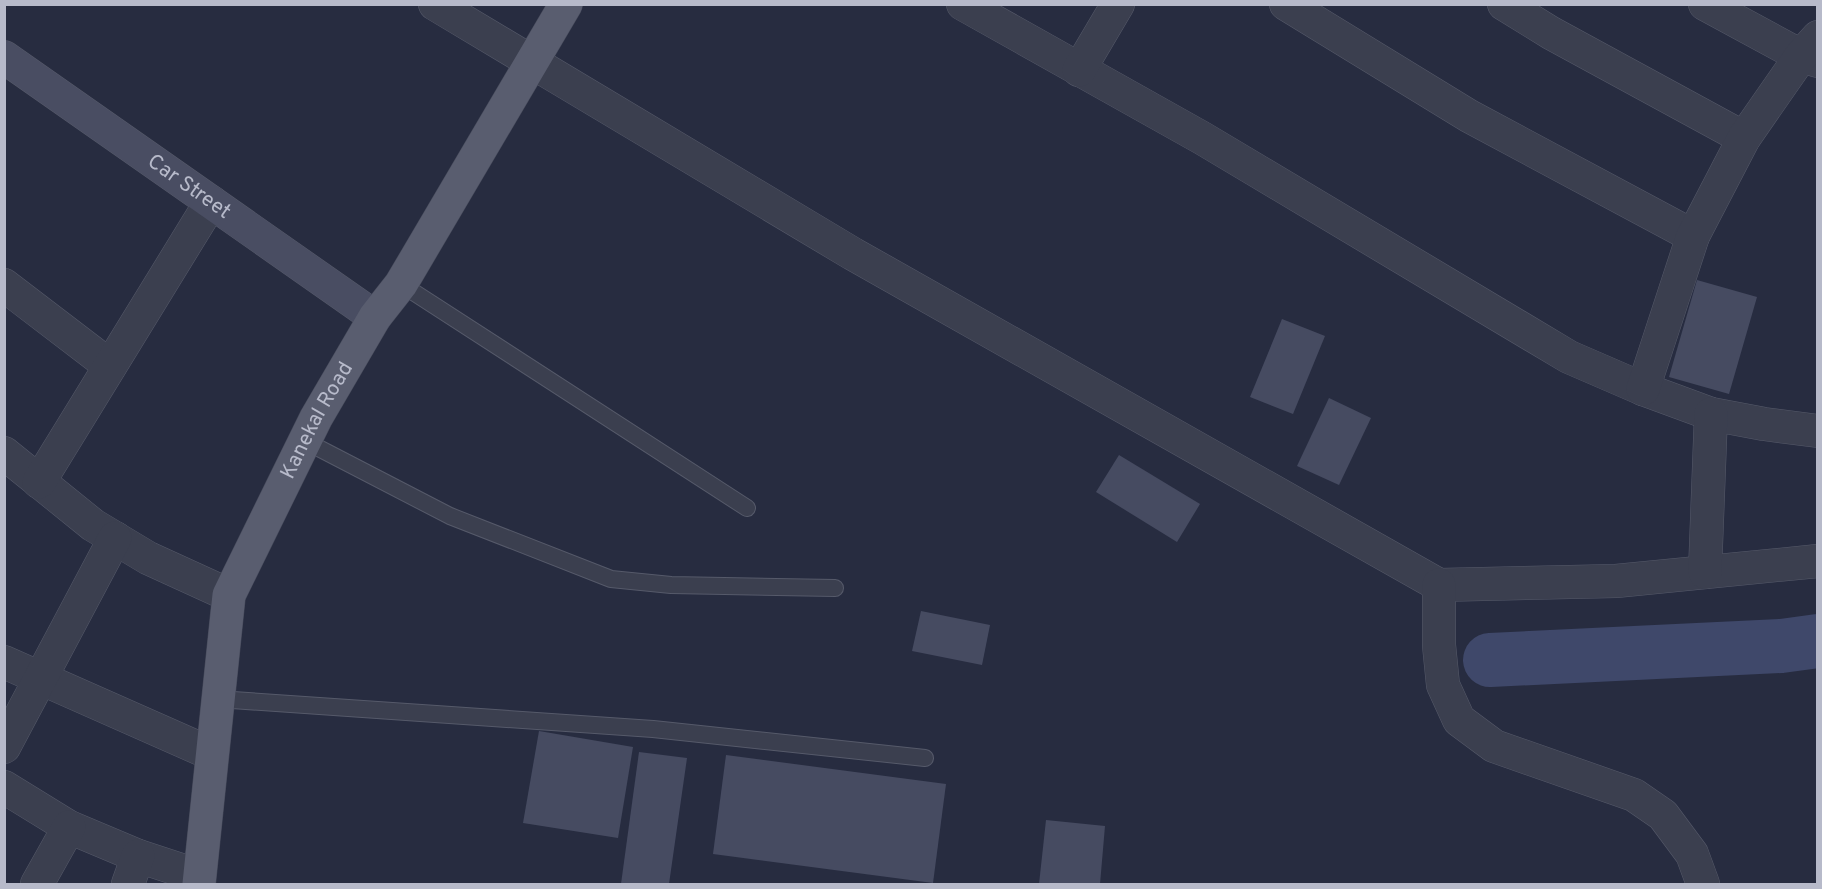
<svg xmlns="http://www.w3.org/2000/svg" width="1822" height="889" viewBox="0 0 1822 889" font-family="Overpass,sans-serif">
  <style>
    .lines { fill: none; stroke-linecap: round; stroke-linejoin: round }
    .river { stroke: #3f486a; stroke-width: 54 }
    .building { fill: #464b61 }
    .lane-casing { stroke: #565a6a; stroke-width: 18 }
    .street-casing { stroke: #565a6a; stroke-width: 34 }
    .secondary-casing { stroke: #565a6a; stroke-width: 34 }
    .primary-casing { stroke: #444859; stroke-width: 34 }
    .lane { stroke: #3b3f4f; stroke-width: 16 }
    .street { stroke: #3b3f4f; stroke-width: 33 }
    .secondary { stroke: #494d62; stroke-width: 33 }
    .primary { stroke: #595d6f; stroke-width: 33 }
    .labels { text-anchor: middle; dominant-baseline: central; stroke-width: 6; stroke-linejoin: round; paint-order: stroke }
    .street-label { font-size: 21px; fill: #b7baca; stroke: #1f2435 }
  </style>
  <rect width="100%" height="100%" fill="#272c40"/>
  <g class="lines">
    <!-- river -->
    <polyline class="river" points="1490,660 1781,646 1818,641"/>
  </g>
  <!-- building -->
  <g class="building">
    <polygon points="1697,280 1757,297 1729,394 1669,377"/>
    <polygon points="1282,319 1325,336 1293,414 1250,397"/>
    <polygon points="1329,398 1371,418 1339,485 1297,466"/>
    <polygon points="1119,455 1200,504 1177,542 1096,492"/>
    <polygon points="921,611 990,625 982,665 912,651"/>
    <polygon points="539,731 633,747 618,838 523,823"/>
    <polygon points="639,752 687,758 669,884 621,884"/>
    <polygon points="726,755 946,784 933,883 713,854"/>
    <polygon points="1046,820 1105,826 1100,884 1039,884"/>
  </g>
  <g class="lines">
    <!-- lane casing -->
    <g class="lane-casing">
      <g id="lane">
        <polyline points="401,284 747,508"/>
        <polyline points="305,441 450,516 611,579 671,585 835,588"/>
        <polyline points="218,699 653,729 925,758"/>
      </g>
    </g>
    <!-- street casing -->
    <g class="street-casing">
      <g id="street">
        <polyline points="435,4 853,254 1439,585 1616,581 1818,561"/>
        <polyline points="963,4 1202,138 1569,357 1643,389 1711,414 1764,424 1818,431"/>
        <polyline points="1286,4 1469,116 1693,236"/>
        <polyline points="1504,4 1551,33 1744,138"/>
        <polyline points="1705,4 1801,56 1818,61"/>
        <polyline points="1079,70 1118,4"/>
        <polyline points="4,285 110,366"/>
        <polyline points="1643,389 1693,236 1744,138 1801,56 1818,37"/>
        <polyline points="4,453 93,525 148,558 229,595"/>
        <polyline points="39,482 211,202"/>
        <polyline points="1705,572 1711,414"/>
        <polyline points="1439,585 1439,645 1443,685 1459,720 1494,746 1634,795 1663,815 1692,854 1703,884"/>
        <polyline points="4,662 212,754"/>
        <polyline points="4,747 115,538"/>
        <polyline points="4,787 69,827 138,856 199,876"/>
        <polyline points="37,884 69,827"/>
        <polyline points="128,884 138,856"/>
      </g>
    </g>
    <!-- secondary casing -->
    <g class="secondary-casing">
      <g id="secondary">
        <path id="s1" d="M4,57l371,260"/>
      </g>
    </g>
    <!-- primary casing -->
    <g class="primary-casing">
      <g id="primary">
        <path id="s2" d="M199,884l30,-289 87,-177 59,-101 26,-33 165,-280"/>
      </g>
    </g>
    <!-- lane -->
    <use href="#lane" class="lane"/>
    <!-- street -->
    <use href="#street" class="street"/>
    <!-- secondary -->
    <use href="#secondary" class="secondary"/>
    <!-- primary -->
    <use href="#primary" class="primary"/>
  </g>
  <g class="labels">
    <!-- street labels -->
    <g class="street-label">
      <text stroke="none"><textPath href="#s1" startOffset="226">Car Street</textPath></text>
      <text stroke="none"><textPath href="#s2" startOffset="486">Kanekal Road</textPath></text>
    </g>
  </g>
  <!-- border -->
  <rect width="1822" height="889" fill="none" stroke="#b7baca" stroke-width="12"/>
</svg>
